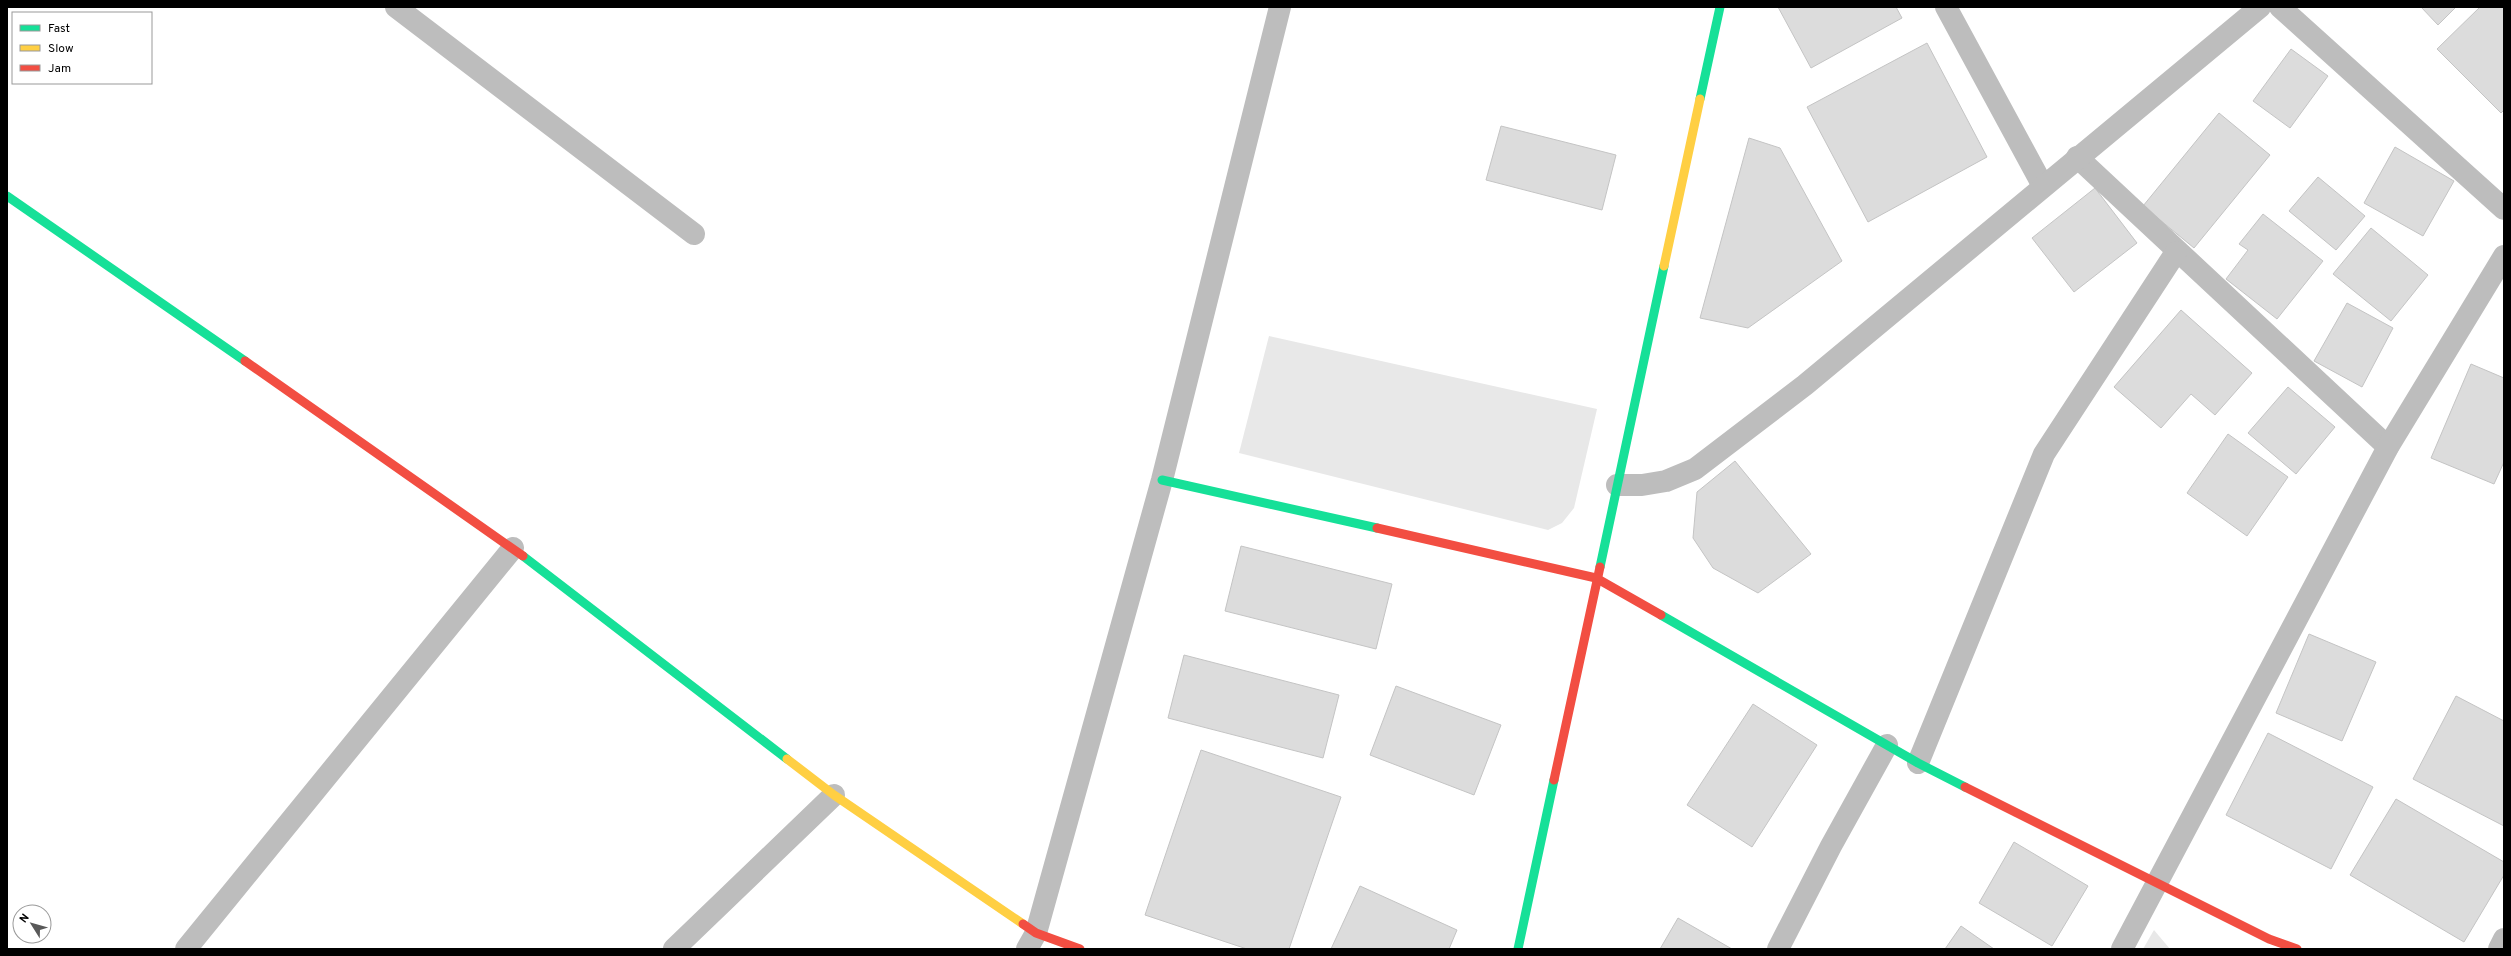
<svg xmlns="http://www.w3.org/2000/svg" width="2511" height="956" viewBox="0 0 2511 956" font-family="Overpass,sans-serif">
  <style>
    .green { fill: #e8e8e8 }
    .building { fill: #dcdcdc; stroke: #c4c4c4 }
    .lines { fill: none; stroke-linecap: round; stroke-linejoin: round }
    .lane { stroke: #bdbdbd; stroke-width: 22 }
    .street { stroke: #bdbdbd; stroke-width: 22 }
    .fast { stroke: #16e098; stroke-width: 9 }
    .slow { stroke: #ffcf43; stroke-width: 9 }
    .jam { stroke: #f24e42; stroke-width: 9 }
  </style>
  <rect width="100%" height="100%" fill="#fff"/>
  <!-- green -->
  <g class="green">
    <polygon points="1269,336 1597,409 1574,508 1562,523 1548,530 1239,453"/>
    <polygon points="2154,930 2170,949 2143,949"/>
  </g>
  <!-- building -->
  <g class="building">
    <polygon points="1778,7 1896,7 1902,18 1811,68"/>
    <polygon points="2421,7 2456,7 2438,25"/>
    <polygon points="2480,7 2504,7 2504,110 2501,113 2437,49"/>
    <polygon points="1927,43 1987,157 1868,222 1807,107"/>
    <polygon points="2291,49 2328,76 2290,128 2253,101"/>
    <polygon points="2219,113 2270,155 2194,248 2143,206"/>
    <polygon points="1501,126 1616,155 1602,210 1486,180"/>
    <polygon points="1749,138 1780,148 1842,261 1748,328 1700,318"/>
    <polygon points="2395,147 2454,181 2423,236 2364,203"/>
    <polygon points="2318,177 2365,216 2336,250 2289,211"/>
    <polygon points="2095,188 2137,243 2074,292 2032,238"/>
    <polygon points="2263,214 2323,261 2277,319 2226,279 2248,250 2239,244"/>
    <polygon points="2371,228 2428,275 2391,321 2333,274"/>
    <polygon points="2347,303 2393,328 2362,387 2314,361"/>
    <polygon points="2181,310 2252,373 2215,415 2191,394 2161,428 2114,387"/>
    <polygon points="2471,364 2504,378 2504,462 2494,484 2431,458"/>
    <polygon points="2288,387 2335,427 2296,474 2248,433"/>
    <polygon points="2228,434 2288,477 2247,536 2187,493"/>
    <polygon points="1735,461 1811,554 1758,593 1713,568 1693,538 1697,492"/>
    <polygon points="1241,546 1392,584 1376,649 1225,611"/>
    <polygon points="2309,634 2376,662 2342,741 2276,713"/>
    <polygon points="1184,655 1339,695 1323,758 1168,718"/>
    <polygon points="1396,686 1501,725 1474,795 1370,755"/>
    <polygon points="2456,696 2504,721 2504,826 2413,779"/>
    <polygon points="1753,704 1817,745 1752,847 1687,805"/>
    <polygon points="2268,733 2373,787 2331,869 2226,815"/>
    <polygon points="1201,750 1341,797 1289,949 1247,949 1145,915"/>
    <polygon points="2396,799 2504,862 2504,875 2464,942 2350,875"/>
    <polygon points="2014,842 2088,886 2052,946 1979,903"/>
    <polygon points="1360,886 1457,930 1449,949 1331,949"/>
    <polygon points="1678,918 1732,949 1660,949"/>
    <polygon points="1961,926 1994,949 1945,949"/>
  </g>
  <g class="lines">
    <!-- lane -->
    <polyline class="lane" points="1778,949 1831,846 1887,745"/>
    <!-- street -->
    <g class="street">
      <polyline points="396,7 694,234"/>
      <polyline points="1946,7 2043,186"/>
      <polyline points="2280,7 2504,209"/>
      <polyline points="2077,157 2388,447"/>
      <polyline points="1617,485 1642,485 1666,481 1695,469 1805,385 2260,7"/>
      <polyline points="1918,763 2044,454 2176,252"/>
      <polyline points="186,949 513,548"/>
      <polyline points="674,949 834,795"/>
      <polyline points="1027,949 1036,933 1162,480 1280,7"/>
      <polyline points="2122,949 2388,447 2504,256"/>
      <polyline points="2499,949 2504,939"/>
    </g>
    <!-- fast -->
    <g class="fast">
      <polyline points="1700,99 1720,7"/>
      <polyline points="7,196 245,361"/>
      <polyline points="1162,480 1377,528"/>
      <polyline points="523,556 787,759"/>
      <polyline points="1600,567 1664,266"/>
      <polyline points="1661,615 1918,763 1965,787"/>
      <polyline points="1518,949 1554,780"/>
    </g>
    <!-- slow -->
    <g class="slow">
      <polyline points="1664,266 1700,99"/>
      <polyline points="787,759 834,795 1023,924"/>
    </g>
    <!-- jam -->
    <g class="jam">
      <polyline points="245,361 523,556"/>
      <polyline points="1377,528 1596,578 1661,615"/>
      <polyline points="1554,780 1600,567"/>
      <polyline points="1965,787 2269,939 2297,949"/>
      <polyline points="1023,924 1036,933 1080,949"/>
    </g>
  </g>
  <!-- border -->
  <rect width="2511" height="956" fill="none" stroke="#000000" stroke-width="16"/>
  <!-- legend -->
  <rect x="12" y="12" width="140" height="72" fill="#ffffff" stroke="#999999"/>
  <rect x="20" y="25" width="20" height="6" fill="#16e098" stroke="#999999"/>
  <text x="48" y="32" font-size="12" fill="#000000">Fast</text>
  <rect x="20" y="45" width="20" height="6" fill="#ffcf43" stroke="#999999"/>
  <text x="48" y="52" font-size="12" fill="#000000">Slow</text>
  <rect x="20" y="65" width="20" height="6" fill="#f24e42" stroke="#999999"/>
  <text x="48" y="72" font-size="12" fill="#000000">Jam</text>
  <!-- north arrow -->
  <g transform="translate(32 924) rotate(307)"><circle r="19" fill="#ffffff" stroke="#999999"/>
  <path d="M0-3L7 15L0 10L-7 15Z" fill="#595959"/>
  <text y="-6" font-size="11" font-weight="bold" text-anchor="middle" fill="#000000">N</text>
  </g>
</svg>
